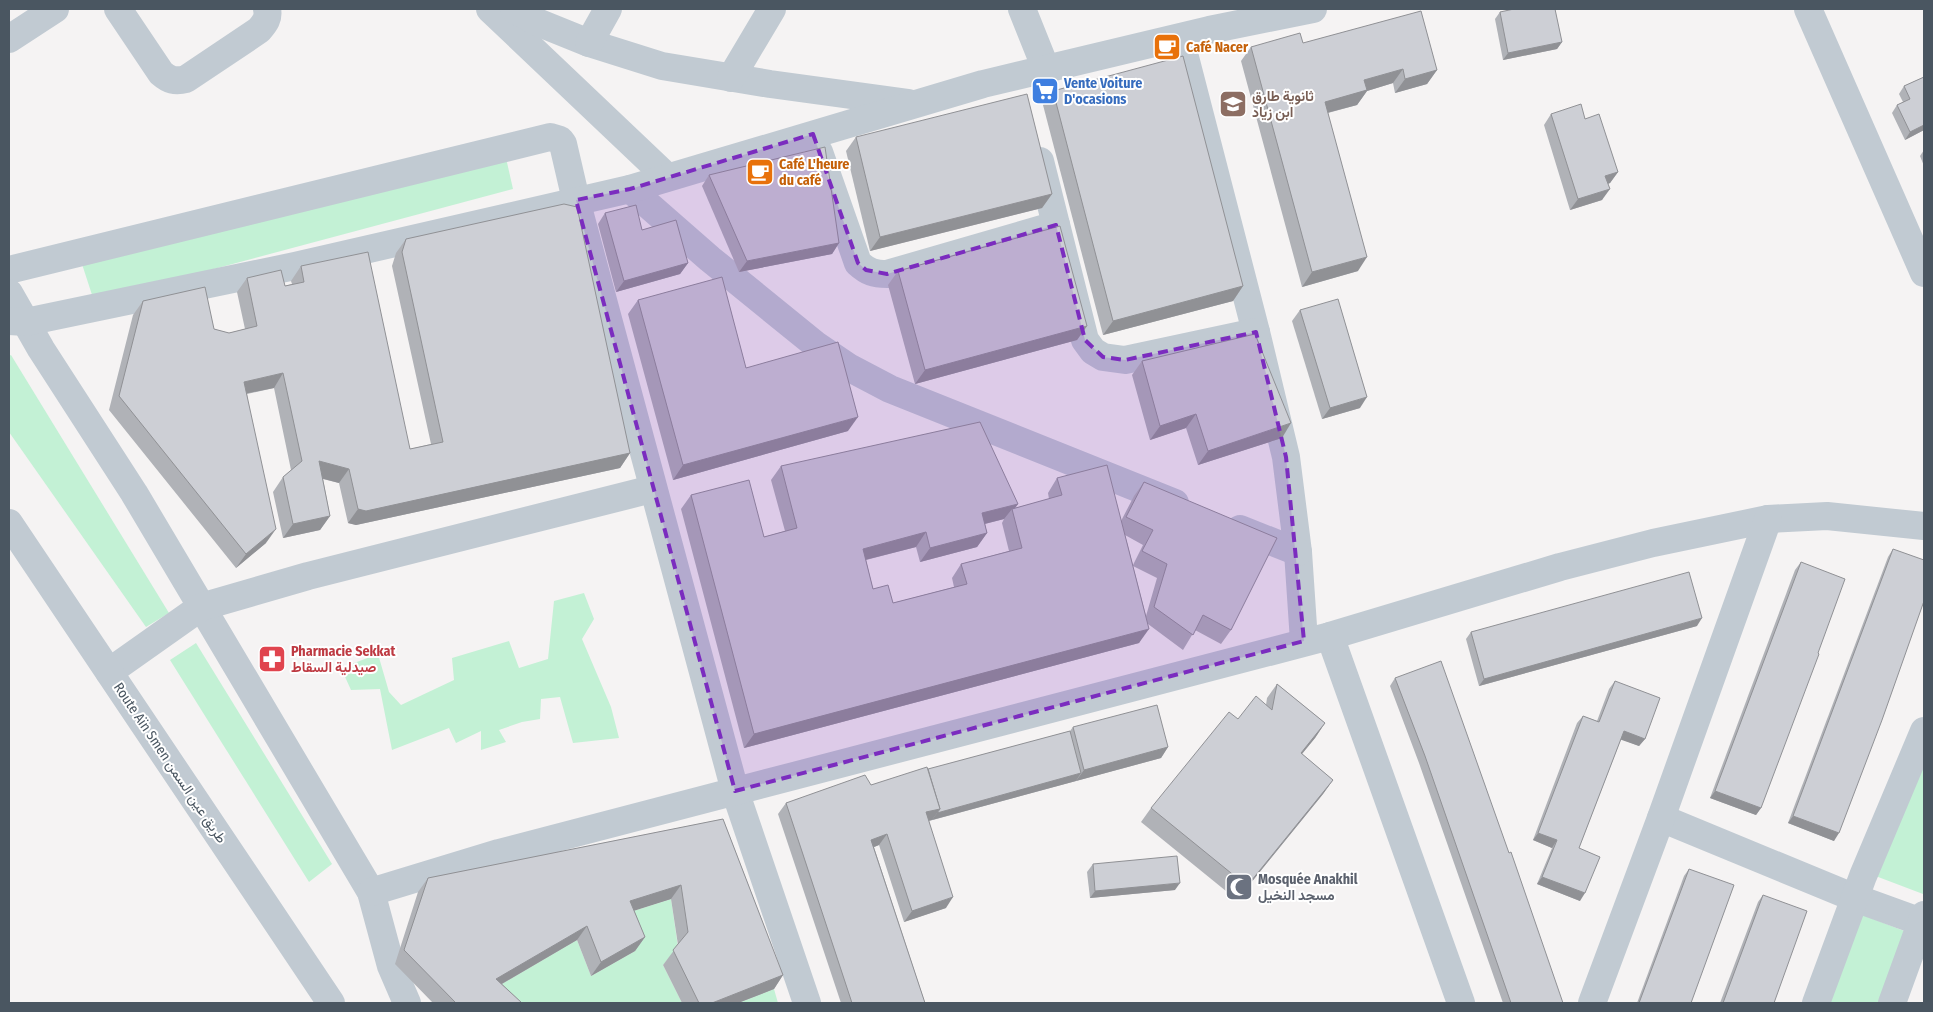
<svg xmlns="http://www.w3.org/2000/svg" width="1933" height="1012" viewBox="0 0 1933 1012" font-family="'Fira Sans Condensed',Vazirmatn,sans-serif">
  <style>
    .green { fill: #c3f1d5 }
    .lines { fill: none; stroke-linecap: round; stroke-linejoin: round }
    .minor { stroke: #c1cad2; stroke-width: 28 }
    .tertiary { stroke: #c1cad2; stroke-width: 28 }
    .wall { fill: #b0b2b7; fill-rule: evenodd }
    .shaded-wall { fill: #909195 }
    .building { fill: #cdcfd5; stroke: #909195 }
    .marked { fill: #7b2cbf; fill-opacity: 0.2; stroke: #7b2cbf; stroke-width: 4; stroke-dasharray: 10 6; stroke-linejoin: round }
    .labels { text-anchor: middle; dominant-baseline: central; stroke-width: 4; stroke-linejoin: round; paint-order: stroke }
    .food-label { font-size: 14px; font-weight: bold; fill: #c56008; stroke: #fff; text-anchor: start }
    .shop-label { font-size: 14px; font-weight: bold; fill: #366cbe; stroke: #fff; text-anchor: start }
    .education-label { font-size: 14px; font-weight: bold; fill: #785e54; stroke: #fff; text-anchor: start }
    .health-label { font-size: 14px; font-weight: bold; fill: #be3a42; stroke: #fff; text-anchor: start }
    .street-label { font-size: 14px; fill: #4a5661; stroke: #fff }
    .worship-label { font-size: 14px; font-weight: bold; fill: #5b616d; stroke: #fff; text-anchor: start }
  </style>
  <rect width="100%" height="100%" fill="#f5f3f3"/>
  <!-- green -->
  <g class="green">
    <polygon points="506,158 513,189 94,301 81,261"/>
    <polygon points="11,355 169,613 146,627 9,432 9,356"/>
    <polygon points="584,593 594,619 582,639 611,707 619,738 573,743 560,697 541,699 540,719 522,722 499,730 506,742 481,750 481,731 456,743 449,728 392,750 380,689 351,690 341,668 378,654 389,692 401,705 454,680 452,658 509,641 519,668 548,659 554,601"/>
    <polygon points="196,643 332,864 309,882 170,660"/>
    <polygon points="1924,737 1924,891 1923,894 1865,872"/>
    <polygon points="671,899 678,947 663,965 682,1003 497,1003 486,993 577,940 591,976 635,951 621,915"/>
    <polygon points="1850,910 1912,934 1886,1003 1819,1003"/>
    <polygon points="774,989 778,1003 738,1003"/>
  </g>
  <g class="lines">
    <!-- minor -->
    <g class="minor">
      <path d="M118,9l43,64c8,7 14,9 25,6l73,-49c6,-7 10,-12 8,-21"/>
      <polyline points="490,9 667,177"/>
      <polyline points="514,9 537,22 589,43 662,66 770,84 909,103"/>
      <polyline points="1022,9 1046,69"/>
      <polyline points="1808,9 1924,273"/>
      <polyline points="1180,38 1256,332 1286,457 1298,552 1304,641"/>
      <polyline points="9,39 55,9"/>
      <polyline points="589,43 608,9"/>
      <polyline points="731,78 772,9"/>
      <path d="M819,152l39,111c10,9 16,11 29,11l169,-49"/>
      <polyline points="1040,161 1085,340 1093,351 1103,357 1125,360 1256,332"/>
      <polyline points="630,189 710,259 816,345 850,368 890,389 1175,503"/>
      <polyline points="9,270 550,137 560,140 563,144 576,200 735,791 807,1003"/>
      <polyline points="9,293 41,349 134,493 371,892 391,966 407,1003"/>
      <polyline points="9,321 26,322 295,266 630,189 983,84 1209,30 1313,9"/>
      <polyline points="1240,529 1298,552"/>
      <polyline points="1330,636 1461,1003"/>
      <polyline points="109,672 201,607 308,576 652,489"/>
      <polyline points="1661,818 1855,898 1924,923"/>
      <polyline points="371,892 499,853 1330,636 1560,567 1653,543 1768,519 1827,516 1924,526"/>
      <polyline points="1592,1003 1661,818 1768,519"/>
      <polyline points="1816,1003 1863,876 1924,731"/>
      <polyline points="1892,1003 1924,915"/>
    </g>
    <!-- tertiary -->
    <polyline class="tertiary" points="9,523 331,1003"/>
  </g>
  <!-- wall -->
  <g class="wall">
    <polygon points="1500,12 1562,42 1557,49 1503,60 1495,19"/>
    <polygon points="1251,47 1437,70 1427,84 1395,93 1393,83 1367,91 1357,105 1328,113 1358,271 1302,287 1241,61"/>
    <polygon points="1924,77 1924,130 1905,140 1892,113 1897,105 1903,102 1899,94 1904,86"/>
    <polygon points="1053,91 1243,286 1233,301 1103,335 1043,105"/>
    <polygon points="1551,114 1585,119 1618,172 1610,183 1608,184 1602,200 1570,210 1544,125"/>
    <polygon points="856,137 1052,194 1042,208 870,251 846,151"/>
    <polygon points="1924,150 1924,166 1920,156"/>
    <polygon points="709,175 839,243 832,254 739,272 702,186"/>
    <polygon points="605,213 642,230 688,263 680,274 616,292 598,224"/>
    <polygon points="406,239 630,453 620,468 356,525 348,523 339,483 323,479 330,516 320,530 283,538 273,492 283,477 291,470 274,388 247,394 266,543 236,568 109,410 133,315 143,301 214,329 229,333 245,329 237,292 247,278 285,286 292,284 291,281 301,266 410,449 431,444 392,266 396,253"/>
    <polygon points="898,271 1087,326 1077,340 915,384 888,285"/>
    <polygon points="638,300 746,368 848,431 673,480 628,314"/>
    <polygon points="1300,310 1360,408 1322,419 1292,321"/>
    <polygon points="1142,361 1282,438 1198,465 1186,428 1150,440 1132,375"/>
    <path d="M781,466l237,38 -3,4 34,-9 -1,-6 9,-15 64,43 13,-25 10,-14 87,148 -10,14 -26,-14 -12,20 -35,-26 -9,19 -395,105 -63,-239 10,-14 73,42 21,-6 -14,-51zM1004,519l-2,4 7,28 -48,13 -9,14 2,9 -61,16 -20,-14 -7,-29 50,-13 4,15 57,-15 10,-14 -2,-9zM1125,535l18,10 -10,20zM1133,566l24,12 -11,38z"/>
    <polygon points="1893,549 1834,841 1788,823 1888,557"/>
    <polygon points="1801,562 1761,808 1756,815 1710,798 1795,570"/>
    <polygon points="1697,626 1479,686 1466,639 1471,632"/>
    <polygon points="1395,678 1563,1003 1503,1003 1419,763 1390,686"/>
    <polygon points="1615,681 1645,739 1639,746 1621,739 1579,848 1580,901 1537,884 1552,848 1533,840 1577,723 1583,716 1597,721 1609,689"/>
    <polygon points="1277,684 1325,723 1315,738 1302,754 1333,780 1323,794 1237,900 1141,822 1151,808 1266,705 1267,698"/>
    <polygon points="1073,727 1168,747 1161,758 1076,781 929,821 946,908 904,922 879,845 874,847 925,1003 841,1003 778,814 786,803 871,785 1070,731"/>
    <polygon points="723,819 783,975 774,989 738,1003 682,1003 663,965 678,945 671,899 634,910 645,937 635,951 591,976 577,940 502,984 522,1003 433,1003 395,964 418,892 428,878"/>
    <polygon points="1093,864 1175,890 1090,898 1087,872"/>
    <polygon points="1689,869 1691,1003 1637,1003 1684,876"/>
    <polygon points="1763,895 1774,1003 1720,1003 1758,902"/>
  </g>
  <!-- shaded-wall -->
  <g class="shaded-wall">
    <polygon points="1562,42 1557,49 1503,60 1508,53"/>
    <polygon points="1403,69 1393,83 1367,91 1357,105 1315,116 1325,102 1364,80"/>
    <polygon points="1437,70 1427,84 1395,93 1405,79"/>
    <polygon points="1924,125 1924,130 1905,140 1910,132"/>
    <polygon points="1618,172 1610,183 1598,187 1605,176"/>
    <polygon points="1610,189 1602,200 1570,210 1578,199"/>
    <polygon points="1052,194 1042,208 870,251 880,237"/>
    <polygon points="839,243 832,254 739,272 747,261"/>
    <polygon points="1367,257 1358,271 1302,287 1312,272"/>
    <polygon points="688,263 680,274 616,292 624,281"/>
    <polygon points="1243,286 1233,301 1103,335 1113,321"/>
    <polygon points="1087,326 1077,340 915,384 925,370"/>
    <polygon points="283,373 274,388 234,396 244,382"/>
    <polygon points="1367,397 1360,408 1322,419 1330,408"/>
    <polygon points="1196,414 1186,428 1150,440 1160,426"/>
    <polygon points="858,417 848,431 673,480 683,465"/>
    <polygon points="1291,423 1282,438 1198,465 1208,451"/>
    <polygon points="630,453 620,468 356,525 348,523 358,509"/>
    <polygon points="319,461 349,469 339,483 309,475"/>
    <polygon points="1018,504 1012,512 1012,509 1004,519 972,527 982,513"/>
    <polygon points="330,516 320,530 283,538 293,524"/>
    <polygon points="276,529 266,543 236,568 246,554"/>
    <polygon points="926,532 916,547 853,563 863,549"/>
    <polygon points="987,533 977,547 920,562 930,548"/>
    <polygon points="1702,618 1697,626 1479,686 1484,679"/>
    <polygon points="1149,629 1139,643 744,748 754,734"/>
    <polygon points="1325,723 1315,738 1291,767 1301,753"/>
    <polygon points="1624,731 1645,739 1639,746 1619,739"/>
    <polygon points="1168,747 1161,758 1076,781 1084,770"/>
    <polygon points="1081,773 1076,781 932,820 937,813"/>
    <polygon points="1333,780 1323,794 1237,900 1247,886"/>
    <polygon points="1715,791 1761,808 1756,815 1710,798"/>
    <polygon points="940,809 932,820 918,823 926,812"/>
    <polygon points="1793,816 1839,833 1834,841 1788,823"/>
    <polygon points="1538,833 1557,840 1552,848 1533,840"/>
    <polygon points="887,834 879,845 864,851 871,840"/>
    <polygon points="1542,877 1585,893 1580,901 1537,884"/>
    <polygon points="1180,883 1175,890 1090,898 1095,891"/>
    <polygon points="681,885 671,899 621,915 630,901"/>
    <polygon points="953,897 946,908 904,922 912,911"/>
    <polygon points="587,926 577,940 486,993 496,979"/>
    <polygon points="645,937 635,951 591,976 601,962"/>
    <polygon points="783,975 774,989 738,1003 712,1003"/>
  </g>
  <!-- building -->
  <g class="building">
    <polygon points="1514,9 1555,9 1562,42 1508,53 1500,12"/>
    <polygon points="1421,11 1437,70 1405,79 1403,69 1364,80 1367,90 1325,102 1367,257 1312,272 1251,47 1300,33 1303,43"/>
    <polygon points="1183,56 1243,286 1113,321 1053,91"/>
    <polygon points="1924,77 1924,125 1910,132 1897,105 1910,99 1904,86"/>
    <polygon points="1027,94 1052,194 880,237 856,137"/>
    <polygon points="1581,104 1585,119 1599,114 1618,172 1605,176 1610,189 1578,199 1551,114"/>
    <polygon points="825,147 839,243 747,261 709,175"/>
    <polygon points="564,204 577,207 630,453 366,511 358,509 349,469 319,461 330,516 293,524 283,477 302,461 283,373 244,382 276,529 246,554 119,396 143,301 205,287 214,329 229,333 257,326 247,278 281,270 285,286 304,282 301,266 368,252 410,449 443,442 402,252 406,239"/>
    <polygon points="636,205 642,230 676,220 688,263 624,281 605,213"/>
    <polygon points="1060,226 1087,326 925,370 898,271"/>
    <polygon points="722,277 746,368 838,342 858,417 683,465 638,300"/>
    <polygon points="1338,299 1367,397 1330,408 1300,310"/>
    <polygon points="1255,334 1291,423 1208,451 1196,414 1160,426 1142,361"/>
    <polygon points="980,422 1018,504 982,513 987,533 930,548 926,532 863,549 873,589 888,585 893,603 967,584 961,564 1022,548 1012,509 1062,495 1057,478 1107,465 1149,629 754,734 691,495 749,480 764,537 797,528 781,466"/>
    <polygon points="1144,482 1277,538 1231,630 1203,615 1193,635 1154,607 1167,564 1142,551 1153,530 1126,517"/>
    <polygon points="1893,549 1924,560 1924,601 1882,720 1839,833 1793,816"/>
    <polygon points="1801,562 1845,579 1818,653 1819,654 1761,808 1715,791"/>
    <polygon points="1689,572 1702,618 1484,679 1471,632"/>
    <polygon points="1441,661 1509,853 1511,852 1563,1003 1511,1003 1425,756 1395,678"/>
    <polygon points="1615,681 1660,698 1645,739 1624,731 1579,848 1600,857 1585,893 1542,877 1557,840 1538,833 1583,716 1599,722"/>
    <polygon points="1277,684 1325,723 1301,753 1333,780 1247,886 1151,808 1229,712 1238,719 1256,696 1272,710"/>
    <polygon points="1157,705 1168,747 1084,770 1073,727"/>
    <polygon points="1070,731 1081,773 937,813 940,809 928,769"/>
    <polygon points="927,767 940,809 926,812 953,897 912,911 887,834 871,840 925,1003 852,1003 786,803 865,775 871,785"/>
    <polygon points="723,819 783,975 712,1003 699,1003 673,950 688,932 681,885 630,901 645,937 601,962 587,926 496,979 522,1003 456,1003 404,950 428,878"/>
    <polygon points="1177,856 1180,883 1095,891 1093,864"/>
    <polygon points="1689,869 1734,885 1691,1003 1639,1003"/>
    <polygon points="1763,895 1807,911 1774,1003 1723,1003"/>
  </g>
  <!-- marked area -->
  <path class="marked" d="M813,134l45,129 8,7 21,4 169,-49 29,115 18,17 22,3 131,-28 30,125 18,184 -569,150 -159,-591 54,-11z"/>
  <!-- icons -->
  <defs>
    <g id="cafe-square" transform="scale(1.4375)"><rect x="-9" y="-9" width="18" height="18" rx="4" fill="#e8710a" stroke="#fff"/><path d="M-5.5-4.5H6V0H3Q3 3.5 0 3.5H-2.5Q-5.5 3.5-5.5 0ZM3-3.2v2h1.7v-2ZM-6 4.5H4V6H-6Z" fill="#fff"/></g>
    <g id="supermarket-square" transform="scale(1.4375)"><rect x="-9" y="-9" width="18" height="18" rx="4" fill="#3f7fe0" stroke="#fff"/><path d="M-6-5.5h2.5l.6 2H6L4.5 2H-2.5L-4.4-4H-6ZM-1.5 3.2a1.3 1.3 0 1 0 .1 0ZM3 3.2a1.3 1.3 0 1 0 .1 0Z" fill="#fff"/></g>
    <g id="school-square" transform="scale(1.4375)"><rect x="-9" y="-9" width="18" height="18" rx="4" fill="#8d6e63" stroke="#fff"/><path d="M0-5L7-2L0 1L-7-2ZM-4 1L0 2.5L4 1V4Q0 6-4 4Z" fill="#fff"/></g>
    <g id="pharmacy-square" transform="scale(1.4375)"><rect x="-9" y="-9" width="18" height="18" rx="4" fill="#e0444e" stroke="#fff"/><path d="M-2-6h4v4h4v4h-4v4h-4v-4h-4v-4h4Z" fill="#fff"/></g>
    <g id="mosque-square" transform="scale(1.4375)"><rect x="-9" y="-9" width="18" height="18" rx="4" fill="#6b7280" stroke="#fff"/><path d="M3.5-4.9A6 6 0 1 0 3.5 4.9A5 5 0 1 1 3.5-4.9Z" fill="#fff"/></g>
  </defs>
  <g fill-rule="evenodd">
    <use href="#cafe-square" x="1167" y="47"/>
    <use href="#supermarket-square" x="1045" y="91"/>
    <use href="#school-square" x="1233" y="104"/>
    <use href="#cafe-square" x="760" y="172"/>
    <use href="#pharmacy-square" x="272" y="659"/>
    <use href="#mosque-square" x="1239" y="887"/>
  </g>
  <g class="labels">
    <!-- food labels -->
    <g class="food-label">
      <text x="1186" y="47">Café Nacer</text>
      <text x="779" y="164">Café L'heure<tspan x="779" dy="16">du café</tspan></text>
    </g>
    <!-- shop labels -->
    <g class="shop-label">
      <text x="1064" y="83">Vente Voiture<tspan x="1064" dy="16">D'ocasions</tspan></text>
    </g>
    <!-- education labels -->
    <g class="education-label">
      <text x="1252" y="96">ثانوية طارق<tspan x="1252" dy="16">ابن زياد</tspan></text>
    </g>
    <!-- health labels -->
    <g class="health-label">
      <text x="291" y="651">Pharmacie Sekkat<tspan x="291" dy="16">صيدلية السقاط</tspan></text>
    </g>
    <!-- street labels -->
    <g class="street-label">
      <text transform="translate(170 763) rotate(56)">Route Aïn Smen طريق عين السمن</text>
    </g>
    <!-- worship labels -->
    <g class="worship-label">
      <text x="1258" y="879">Mosquée Anakhil<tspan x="1258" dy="16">مسجد النخيل</tspan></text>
    </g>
  </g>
  <!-- border -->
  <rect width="1933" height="1012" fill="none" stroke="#4a5661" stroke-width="20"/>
</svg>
